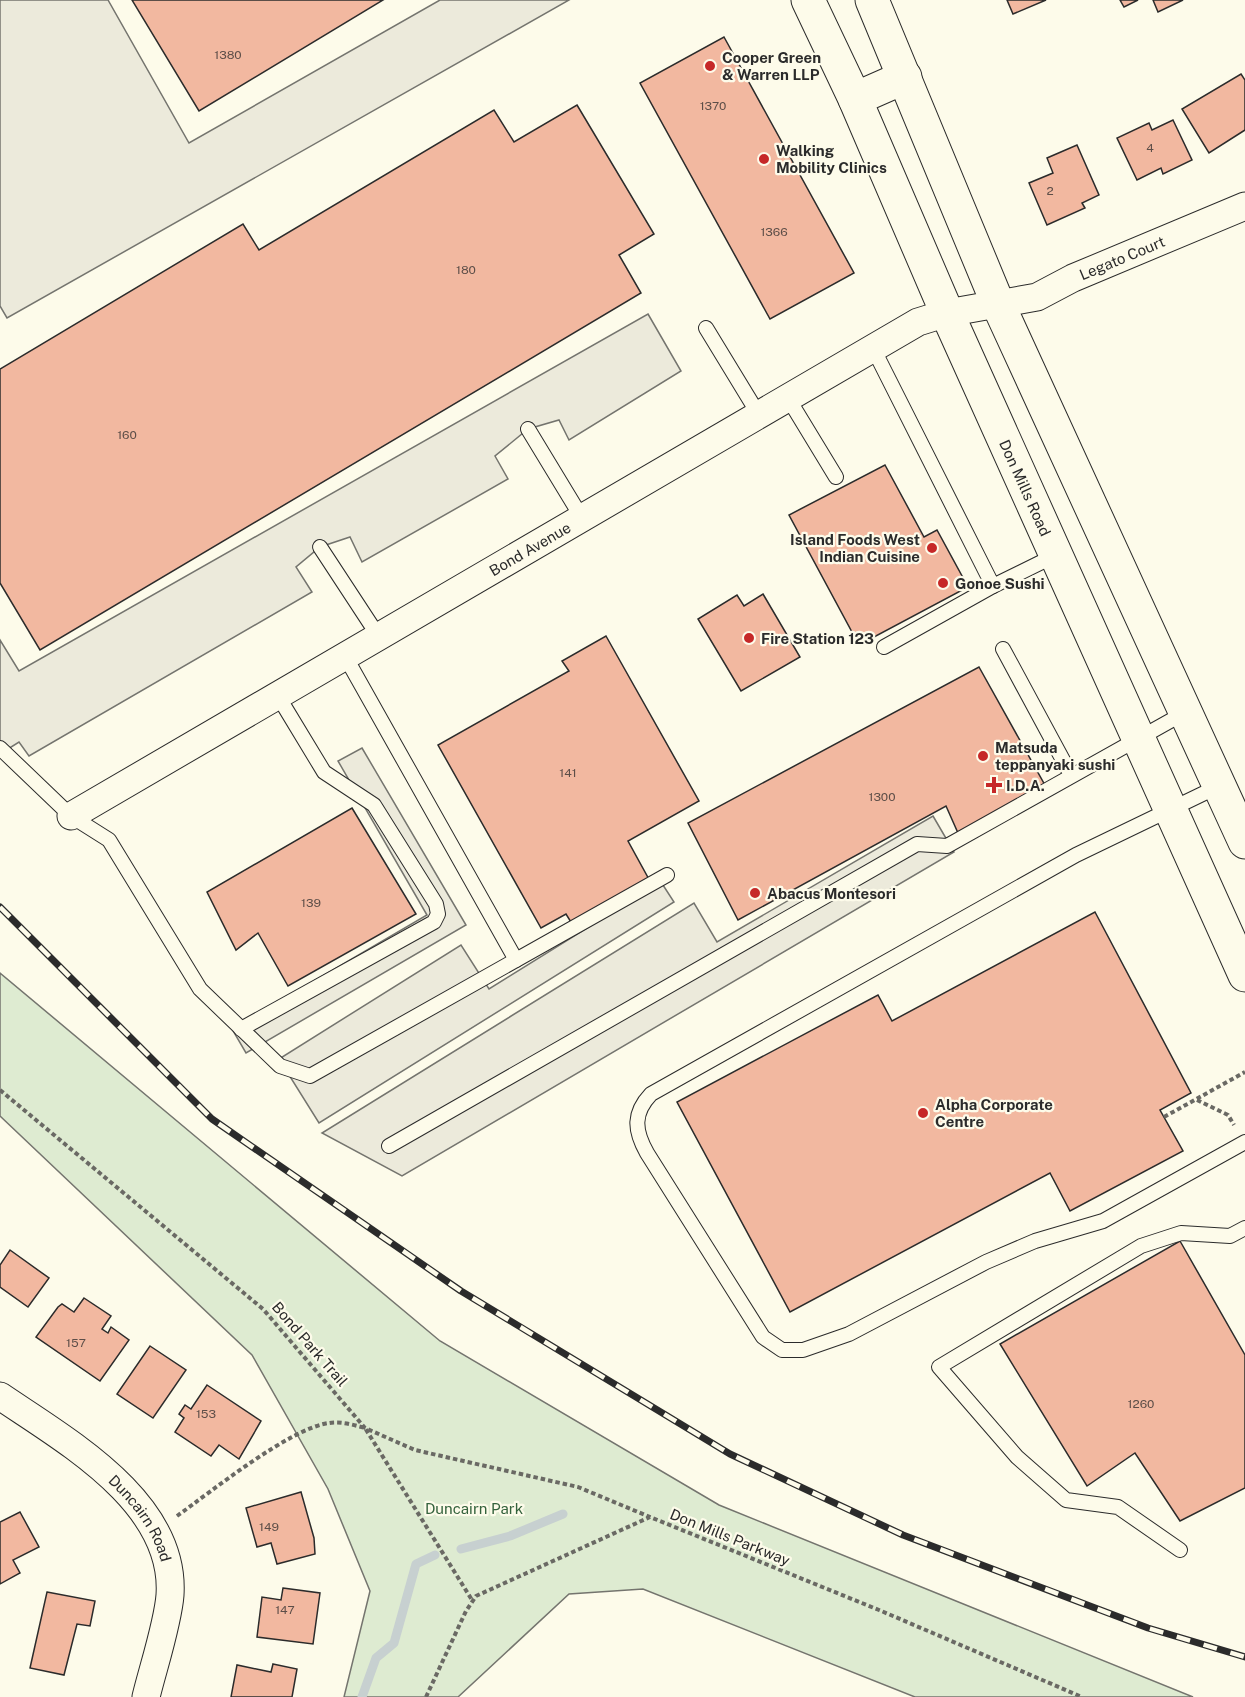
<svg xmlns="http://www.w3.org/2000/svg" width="1245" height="1697" viewBox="0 0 1245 1697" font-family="'Public Sans',sans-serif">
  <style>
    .green { fill: #deebd1; stroke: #74746e; stroke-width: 1.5 }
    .parking { fill: #eceadb; stroke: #74746e; stroke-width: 1.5 }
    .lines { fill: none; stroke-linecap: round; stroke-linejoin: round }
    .stream { stroke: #c7d0d0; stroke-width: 9 }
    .building { fill: #f2b8a0; stroke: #2b2b2b; stroke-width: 1.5 }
    .lane-casing { stroke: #2b2b2b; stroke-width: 16 }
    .street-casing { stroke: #2b2b2b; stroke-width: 29 }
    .secondary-casing { stroke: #2b2b2b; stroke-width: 35 }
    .path { stroke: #6a6964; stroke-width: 4; stroke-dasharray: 4.5 3; stroke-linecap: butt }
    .lane { stroke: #fdfbea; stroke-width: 14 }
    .street { stroke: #fdfbea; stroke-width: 27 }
    .secondary { stroke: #fdfbea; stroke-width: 33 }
    .rail-casing { stroke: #2b2b2b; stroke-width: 7 }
    .rail { stroke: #fdfbea; stroke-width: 4.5; stroke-dasharray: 14; stroke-linecap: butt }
    .poi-dot { fill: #c62828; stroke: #fdfbea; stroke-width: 2 }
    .labels { text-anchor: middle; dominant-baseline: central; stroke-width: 4.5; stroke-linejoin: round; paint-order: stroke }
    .number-label { font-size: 12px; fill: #5d4e48 }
    .poi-label { font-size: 15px; font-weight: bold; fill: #2b2b2b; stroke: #fdfbea; text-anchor: start }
    .street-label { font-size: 15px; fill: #2b2b2b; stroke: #fdfbea }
    .park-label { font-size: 15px; fill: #34623c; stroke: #fdfbea }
  </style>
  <rect width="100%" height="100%" fill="#fdfbea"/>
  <!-- green -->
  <polygon class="green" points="0,973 440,1341 719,1505 1193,1697 915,1697 643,1589 569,1594 458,1697 344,1697 370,1591 328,1489 252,1355 0,1116"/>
  <!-- parking -->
  <g class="parking">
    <polygon points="0,0 108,0 189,143 440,0 569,0 7,318 0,306"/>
    <polygon points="648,314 681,371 569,440 559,420 528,429 495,456 508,479 362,562 350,537 320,547 296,567 312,592 29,756 19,742 0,754 0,640 19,671"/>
    <polygon points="362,748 466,925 246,1053 232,1029 427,915 338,761"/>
    <polygon points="933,816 954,852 402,1176 322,1133 694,903 717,942"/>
    <polygon points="661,882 674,902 319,1123 279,1059 461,945 489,989"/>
  </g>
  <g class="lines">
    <!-- stream -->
    <g class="stream">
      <polyline points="461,1549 510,1536 563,1514"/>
      <polyline points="362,1697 376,1658 394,1643 416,1564 435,1555"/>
    </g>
  </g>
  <!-- building -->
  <g class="building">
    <polygon points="132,0 383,0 199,111"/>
    <polygon points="1007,0 1046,0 1013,14"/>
    <polygon points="1120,0 1138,0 1124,7"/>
    <polygon points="1153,0 1183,0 1158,12"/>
    <polygon points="724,37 854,273 770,319 640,83"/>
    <polygon points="1241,74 1245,80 1245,130 1209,153 1182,109"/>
    <polygon points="577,105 654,234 619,255 641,293 40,650 0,583 0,369 243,224 259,250 494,110 514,142"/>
    <polygon points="1173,120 1192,160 1163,174 1161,168 1137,180 1117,138 1149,123 1152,130"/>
    <polygon points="1077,145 1099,195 1082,203 1085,208 1047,225 1029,183 1053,173 1047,158"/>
    <polygon points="885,465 924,537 937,530 968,587 859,645 789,515"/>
    <polygon points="763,594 800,657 741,691 698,619 737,595 744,606"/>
    <polygon points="606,636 699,801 628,841 651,883 574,927 566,914 541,928 438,745 569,671 562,661"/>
    <polygon points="979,667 1046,787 958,833 946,806 738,920 688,823"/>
    <polygon points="352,808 416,914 288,986 258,933 236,950 207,892"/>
    <polygon points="1095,912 1191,1093 1160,1110 1183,1151 1070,1211 1050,1173 790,1312 677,1102 878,995 892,1021"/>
    <polygon points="1180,1241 1245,1355 1245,1488 1180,1521 1135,1453 1087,1486 1000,1344"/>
    <polygon points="10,1250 49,1278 28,1307 0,1287 0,1265"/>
    <polygon points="84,1298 111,1316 102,1329 108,1333 111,1327 129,1340 100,1381 36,1337 58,1307 62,1304 74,1312"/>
    <polygon points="150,1346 186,1370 153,1418 117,1394"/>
    <polygon points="207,1385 261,1421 239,1459 219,1445 211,1456 175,1432 184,1418 179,1414 185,1405 191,1409"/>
    <polygon points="301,1492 314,1538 315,1554 277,1564 271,1543 257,1547 246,1508"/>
    <polygon points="20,1512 39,1547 13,1560 20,1573 0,1584 0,1522"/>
    <polygon points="283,1588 320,1593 313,1644 257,1637 262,1597 281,1600"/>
    <polygon points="47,1592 95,1601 90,1626 77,1624 64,1675 30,1668"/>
    <polygon points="273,1664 297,1669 292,1697 231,1697 237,1665 271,1672"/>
  </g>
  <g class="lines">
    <!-- lane casing -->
    <g class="lane-casing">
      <g id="lane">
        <polyline points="706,328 759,415"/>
        <polyline points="873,348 993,586 1056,555"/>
        <polyline points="788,398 836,477"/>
        <polyline points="528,429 582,518"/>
        <polyline points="320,547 379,637"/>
        <polyline points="884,647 993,586"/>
        <polyline points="1003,649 1071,775"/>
        <polyline points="345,656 516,960"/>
        <polyline points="0,748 71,816 109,840 200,989 280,1066 310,1076 667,875"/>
        <path d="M1219,786l-143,69 -425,239c-18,19 -17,36 -4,59l116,184 19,13h21l46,-16 137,-72 49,-21 68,-20 142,-79"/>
        <polyline points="241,1029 434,922 438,914 436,904 374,805 324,772 278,696"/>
        <polyline points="389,1146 917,844 947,846 1186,712"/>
        <polyline points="1180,1550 1118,1507 1066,1500 1017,1457 939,1367 1141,1246 1181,1233 1230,1236 1245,1228"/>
      </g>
    </g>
    <!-- street casing -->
    <g class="street-casing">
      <g id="street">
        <path id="s1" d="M71,816l847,-494 29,-9 90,-16 36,-19 172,-72"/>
        <path id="s2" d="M0,1396c66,45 176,106 170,199 -2,28 -17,73 -24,102"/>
      </g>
    </g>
    <!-- secondary casing -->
    <g class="secondary-casing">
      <g id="secondary">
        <path id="s3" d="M808,0l47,99 92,214 298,662"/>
        <polyline points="872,0 998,304 1245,842"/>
        <polyline points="855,99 905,77"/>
      </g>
    </g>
    <!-- path -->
    <g class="path">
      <polyline points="0,1090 263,1309 365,1428 415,1450 578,1487 650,1517"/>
      <polyline points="1197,1100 1228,1115 1234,1125"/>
      <polyline points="1164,1117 1245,1072"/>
      <path d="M177,1516c35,-25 113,-88 152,-93 12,-2 25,2 36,5l107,172"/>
      <polyline points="426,1697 466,1611 476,1596 650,1517 879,1610 1082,1697"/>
    </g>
    <!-- lane -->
    <use href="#lane" class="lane"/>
    <!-- street -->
    <use href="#street" class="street"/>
    <!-- secondary -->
    <use href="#secondary" class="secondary"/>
    <!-- rail casing -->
    <g class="rail-casing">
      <polyline id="rail" points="0,907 212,1119 461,1291 730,1454 903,1535 1148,1628 1245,1657"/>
    </g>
    <!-- rail -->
    <use href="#rail" class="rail"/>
  </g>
  <!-- markers -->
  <g class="poi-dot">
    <circle cx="710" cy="66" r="6"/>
    <circle cx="764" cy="159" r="6"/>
    <circle cx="932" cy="548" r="6"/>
    <circle cx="943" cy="583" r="6"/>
    <circle cx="749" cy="638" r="6"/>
    <circle cx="983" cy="756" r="6"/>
    <path d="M991 776h6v6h6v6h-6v6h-6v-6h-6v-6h6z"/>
    <circle cx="755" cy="893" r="6"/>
    <circle cx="923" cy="1113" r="6"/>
  </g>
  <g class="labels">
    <!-- number labels -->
    <g class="number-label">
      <text x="228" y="55">1380</text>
      <text x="713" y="106">1370</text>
      <text x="1150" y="148">4</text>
      <text x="1050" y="191">2</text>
      <text x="774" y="232">1366</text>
      <text x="466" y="270">180</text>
      <text x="127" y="435">160</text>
      <text x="568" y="773">141</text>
      <text x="882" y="797">1300</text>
      <text x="311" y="903">139</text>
      <text x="76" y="1343">157</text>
      <text x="1141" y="1404">1260</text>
      <text x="206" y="1414">153</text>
      <text x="269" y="1527">149</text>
      <text x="285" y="1610">147</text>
    </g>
    <!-- poi labels -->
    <g class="poi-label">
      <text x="722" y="57">Cooper Green<tspan x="722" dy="17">&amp; Warren LLP</tspan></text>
      <text x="776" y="150">Walking<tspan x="776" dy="17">Mobility Clinics</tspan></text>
      <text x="920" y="539" text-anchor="end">Island Foods West<tspan x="920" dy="17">Indian Cuisine</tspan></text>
      <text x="955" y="583">Gonoe Sushi</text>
      <text x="761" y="638">Fire Station 123</text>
      <text x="995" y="747">Matsuda<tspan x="995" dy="17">teppanyaki sushi</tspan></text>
      <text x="1006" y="785">I.D.A.</text>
      <text x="767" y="893">Abacus Montesori</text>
      <text x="935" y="1104">Alpha Corporate<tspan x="935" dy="17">Centre</tspan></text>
    </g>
    <!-- street labels -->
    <g class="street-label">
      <text stroke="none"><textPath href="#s1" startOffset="1196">Legato Court</textPath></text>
      <text stroke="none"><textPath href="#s3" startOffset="534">Don Mills Road</textPath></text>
      <text stroke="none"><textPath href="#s1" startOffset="531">Bond Avenue</textPath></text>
      <text transform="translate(310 1344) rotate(49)">Bond Park Trail</text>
      <text stroke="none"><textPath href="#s2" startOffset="189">Duncairn Road</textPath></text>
      <text transform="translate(730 1537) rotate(22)">Don Mills Parkway</text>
    </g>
    <!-- park labels -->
    <g class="park-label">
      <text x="474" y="1508">Duncairn Park</text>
    </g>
  </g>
</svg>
